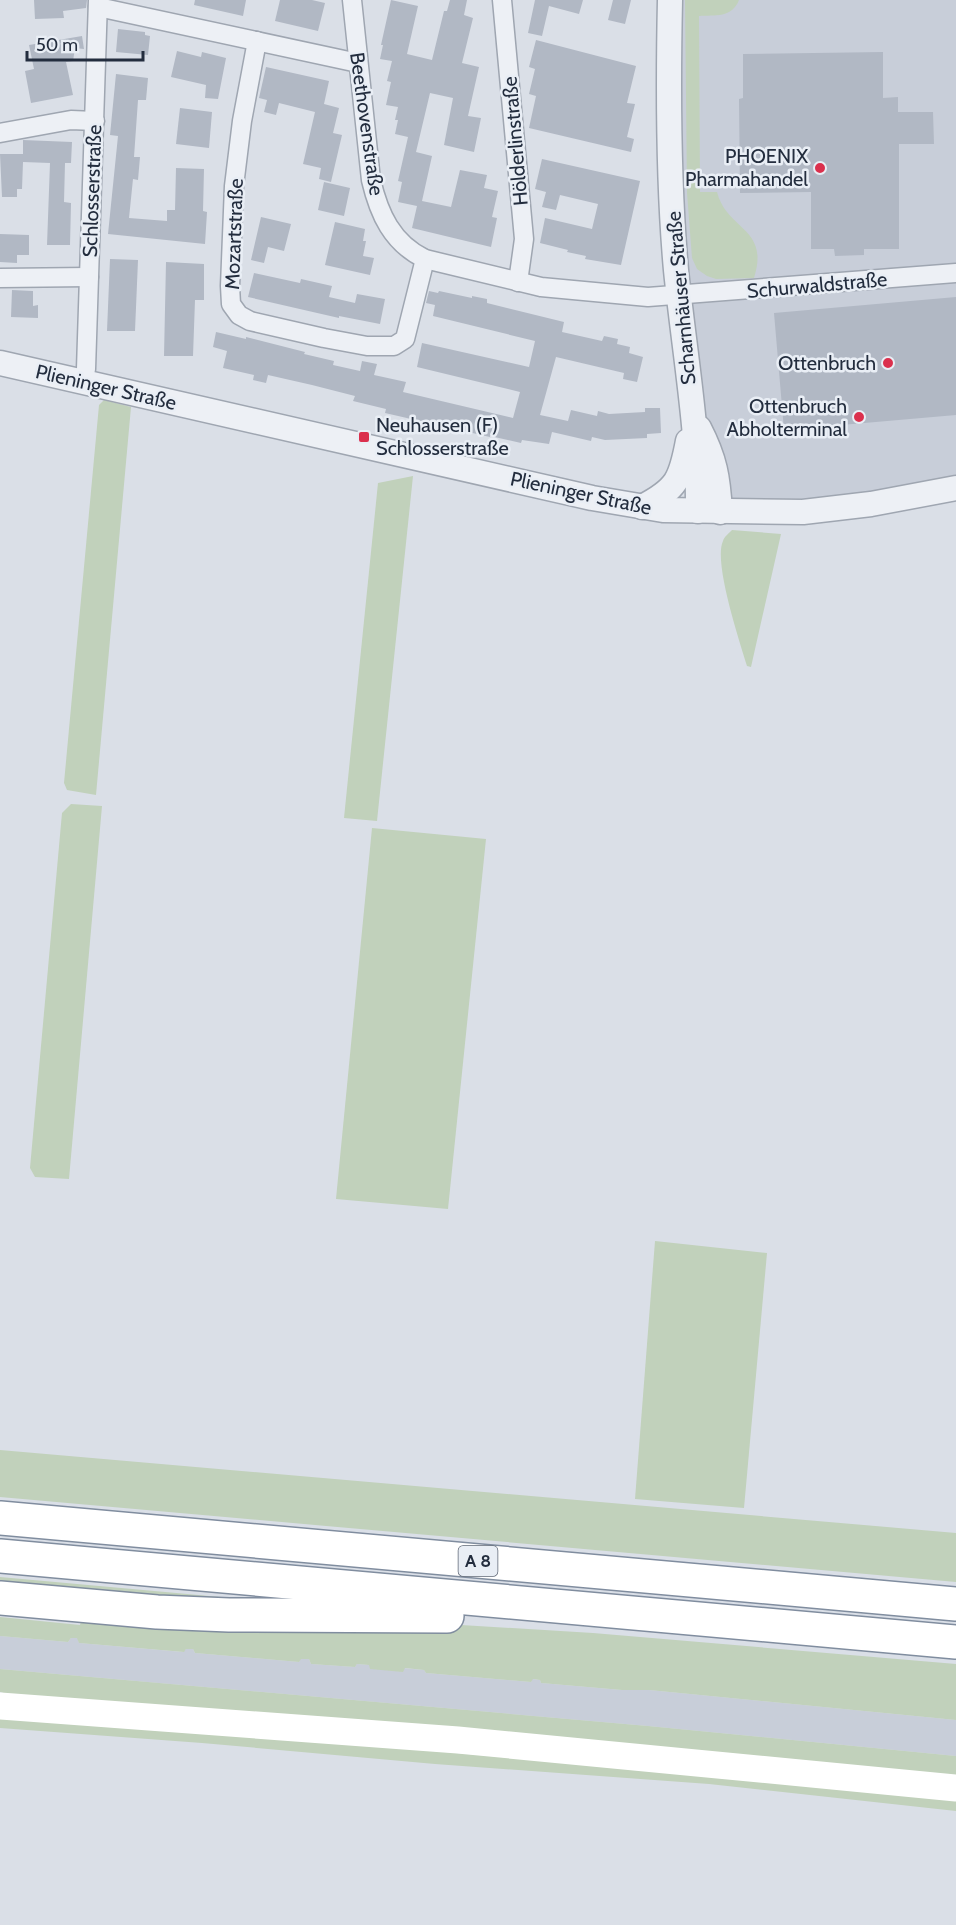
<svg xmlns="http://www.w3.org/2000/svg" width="956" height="1925" viewBox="0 0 956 1925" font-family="Cabin,sans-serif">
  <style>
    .built { fill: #c8ced9 }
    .green { fill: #c1d1bb }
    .building { fill: #b1b8c4 }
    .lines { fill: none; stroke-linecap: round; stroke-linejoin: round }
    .minor-casing { stroke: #9fa6b1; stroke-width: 21 }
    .tertiary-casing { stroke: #9fa6b1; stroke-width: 27 }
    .motorway-casing { stroke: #808d9f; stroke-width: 36 }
    .minor { stroke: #edf0f5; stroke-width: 18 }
    .tertiary { stroke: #edf0f5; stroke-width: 24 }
    .secondary { stroke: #fff; stroke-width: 27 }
    .motorway { stroke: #fff; stroke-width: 33 }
    .poi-dot { fill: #db304d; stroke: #e9eef5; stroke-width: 2 }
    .labels { text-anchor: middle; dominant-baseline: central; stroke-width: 5; stroke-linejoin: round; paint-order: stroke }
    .shield { fill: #e9eef5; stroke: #5e6775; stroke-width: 1.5 }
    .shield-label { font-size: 18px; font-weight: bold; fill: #232d3e }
    .street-label { font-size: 20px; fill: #232d3e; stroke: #e9eef5 }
    .poi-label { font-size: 20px; fill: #232d3e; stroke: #e9eef5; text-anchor: end }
  </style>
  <rect width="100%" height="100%" fill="#dadfe7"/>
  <!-- built -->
  <g class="built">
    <polygon points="670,0 956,0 956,488 698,511"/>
    <polygon points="0,1636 68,1642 71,1638 78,1638 79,1643 183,1652 186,1649 193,1649 195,1653 299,1662 300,1659 309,1659 311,1664 355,1667 357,1664 369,1665 424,1670 426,1673 531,1682 532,1679 540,1680 541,1683 622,1690 649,1690 956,1720 956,1756 648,1726 0,1669"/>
  </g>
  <!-- green -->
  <g class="green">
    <path d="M685,0h54c-7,18 -24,15 -40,16l1,176h17c10,39 53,35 37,86l-38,1 -9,-3 -10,-7 -5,-11 -5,-65z"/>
    <polygon points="104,400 131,407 96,795 67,790 64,783 99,405"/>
    <polygon points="413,476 377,821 344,818 378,483"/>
    <path d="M732,530l49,4 -30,133 -4,-1c-7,-24 -34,-104 -24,-125 1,-4 6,-8 9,-11z"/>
    <polygon points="71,804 102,806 69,1179 35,1177 30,1168 62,813"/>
    <polygon points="372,828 486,839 448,1209 336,1199"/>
    <polygon points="655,1241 767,1253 744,1508 635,1499"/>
    <polygon points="0,1450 956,1533 956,1582 0,1497"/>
    <polygon points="0,1577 274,1602 0,1588"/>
    <polygon points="83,1613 461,1625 593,1633 956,1664 956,1720 649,1690 622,1690 541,1683 540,1680 533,1679 531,1682 426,1673 424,1670 405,1668 403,1672 370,1669 369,1665 357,1664 355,1667 311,1664 309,1659 301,1659 299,1662 195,1653 193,1649 186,1649 184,1652 79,1643 77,1638 71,1638 68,1642 0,1636 0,1617 80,1625"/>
    <polygon points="0,1669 648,1726 956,1756 956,1777 11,1695 0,1692"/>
    <polygon points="0,1715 103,1722 956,1797 956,1811 709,1784 435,1764 202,1743 0,1728"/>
  </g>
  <!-- building -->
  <g class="building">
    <polygon points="34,0 87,0 86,8 63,11 64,18 35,19"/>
    <polygon points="195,0 246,0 243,16 194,5"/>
    <polygon points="280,0 312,0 325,3 318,31 275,21"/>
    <polygon points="391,0 418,6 407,54 432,60 444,11 447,11 450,0 467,0 464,15 473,18 462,63 479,67 468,116 481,118 474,152 444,145 453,98 430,93 416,152 432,156 422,201 451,207 460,170 487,175 484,188 498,191 492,217 497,218 491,247 412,228 417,206 398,202 402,182 398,181 408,137 395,134 398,120 395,120 398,107 386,105 391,82 387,81 392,61 380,59 383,45 381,45"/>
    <polygon points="535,0 583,0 579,14 549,6 542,36 528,33"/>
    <polygon points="613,0 631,0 625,24 608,20"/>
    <polygon points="118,29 145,32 145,35 150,36 148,55 116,52"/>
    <polygon points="82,36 84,49 75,48 73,61 66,62 73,95 31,103 25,71 34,69 29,45"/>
    <polygon points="536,40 636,66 627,103 635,104 627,137 634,139 631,152 529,128 536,96 529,94 535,69 529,67"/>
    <polygon points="177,51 201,57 202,52 226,58 218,99 205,98 206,85 171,77"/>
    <polygon points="883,52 883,98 898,97 898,112 933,112 934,144 899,144 899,249 864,249 864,255 835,256 834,249 811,249 811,192 740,193 739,99 743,98 743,54"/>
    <polygon points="266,67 329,81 324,104 339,108 333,133 342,135 331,182 319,179 321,168 303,164 315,112 279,103 276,115 264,112 267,100 259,98"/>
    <polygon points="116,74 148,78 146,100 138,100 134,157 140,157 138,180 133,179 129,218 167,221 167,210 175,210 176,168 204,169 203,211 207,212 205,244 108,234 118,136 110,135"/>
    <polygon points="180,108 212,112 209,148 176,144"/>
    <polygon points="23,140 72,142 71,163 65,163 64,202 71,203 70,245 47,245 50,163 23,162 22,189 17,189 17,197 2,197 0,154 23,154 23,160"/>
    <polygon points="542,159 640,181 621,265 585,259 586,256 567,252 568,250 540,243 545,218 592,229 598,204 560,195 556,210 542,207 546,192 535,189"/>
    <polygon points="324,182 350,188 344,216 318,210"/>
    <polygon points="261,217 291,224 284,251 268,247 264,263 251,260"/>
    <polygon points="335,222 365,229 363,241 366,241 363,256 374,258 370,275 325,265"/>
    <polygon points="0,234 29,235 29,255 17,255 17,263 0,262"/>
    <polygon points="110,259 138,260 135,331 107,331"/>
    <polygon points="166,262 204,264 204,300 195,300 193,356 164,356"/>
    <polygon points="254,273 300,283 301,279 332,286 329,297 355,303 357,294 385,299 380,324 339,316 339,318 248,297"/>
    <polygon points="12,290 33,291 33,306 38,305 38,318 11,317"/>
    <polygon points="429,291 438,293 439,291 472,298 472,296 487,299 487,303 564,322 562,332 602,341 604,336 618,339 617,344 630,347 629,353 643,357 637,382 623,379 624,373 556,357 540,415 568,421 571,410 597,416 598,411 609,414 645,412 645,408 660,408 661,433 647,434 647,438 605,440 592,437 591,441 552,432 549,444 522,440 521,443 490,436 490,437 385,413 386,409 353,401 355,396 312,385 268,375 266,383 253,380 254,375 223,368 227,351 213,347 216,332 246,339 246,337 305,352 304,354 334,361 333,365 360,371 362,361 377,364 374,375 406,382 403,392 513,418 520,392 417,367 422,343 529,367 535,341 433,316 435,305 426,303"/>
    <polygon points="956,297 956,415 784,430 774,313"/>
  </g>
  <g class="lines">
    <!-- minor casing -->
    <g class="minor-casing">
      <g id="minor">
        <path d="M352,0l19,180c8,34 21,63 54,79l116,28 107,10 308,-24"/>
        <polyline points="502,0 524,239 518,282"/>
        <polyline points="98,7 358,63"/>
        <polyline points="257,41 242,121 234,186 230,286 231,304 239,315 250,321 324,338 367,346 394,346 405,339 425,259"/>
        <polyline points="0,133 71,120 95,121"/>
        <polyline points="0,278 89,277"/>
        <polyline points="83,382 86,369 98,0"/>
      </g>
    </g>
    <!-- tertiary casing -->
    <g class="tertiary-casing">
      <g id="tertiary">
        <path d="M670,0c-2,90 -2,181 6,270 8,80 23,161 22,241"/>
        <polyline points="0,363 592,498 663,510 803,512 871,504 956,488"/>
        <path d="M699,428c16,31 19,49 21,84"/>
        <path d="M642,507c35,-18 39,-28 46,-66"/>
      </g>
    </g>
    <!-- motorway casing -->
    <g class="motorway-casing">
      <g id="motorway">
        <polyline points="0,1518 956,1604"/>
        <polyline points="0,1556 956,1642"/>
        <polyline points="0,1598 157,1612 229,1615 447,1616"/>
      </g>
    </g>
    <!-- minor -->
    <use href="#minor" class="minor"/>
    <!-- tertiary -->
    <use href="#tertiary" class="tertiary"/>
    <!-- secondary -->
    <polyline class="secondary" points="0,1706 458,1740 956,1788"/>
    <!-- motorway -->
    <use href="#motorway" class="motorway"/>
  </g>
  <!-- markers -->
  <g class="poi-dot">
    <circle cx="820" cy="168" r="6"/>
    <circle cx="888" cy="363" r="6"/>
    <circle cx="859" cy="417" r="6"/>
    <rect x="358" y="431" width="12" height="12" rx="3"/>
  </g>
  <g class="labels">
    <!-- shield labels -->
    <rect class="shield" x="458.5" y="1546" width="39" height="30" rx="4.5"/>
    <g class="shield-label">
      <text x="478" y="1561">A 8</text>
    </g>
    <!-- street labels -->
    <g class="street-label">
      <text transform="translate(367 124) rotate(82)">Beethovenstraße</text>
      <text transform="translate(515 141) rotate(-95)">Hölderlinstraße</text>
      <text transform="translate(92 191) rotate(-88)">Schlosserstraße</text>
      <text transform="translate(234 234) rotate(-88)">Mozartstraße</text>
      <text transform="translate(817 285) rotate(-5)">Schurwaldstraße</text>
      <text transform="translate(681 298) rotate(-95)">Scharnhäuser Straße</text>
      <text transform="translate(106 387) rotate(13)">Plieninger Straße</text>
      <text transform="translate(581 493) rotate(12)">Plieninger Straße</text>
    </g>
    <!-- poi labels -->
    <g class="poi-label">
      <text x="808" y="156">PHOENIX<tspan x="808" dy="23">Pharmahandel</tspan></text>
      <text x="876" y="363">Ottenbruch</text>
      <text x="847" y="406">Ottenbruch<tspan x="847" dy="23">Abholterminal</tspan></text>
      <text x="376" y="425" text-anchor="start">Neuhausen (F)<tspan x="376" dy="23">Schlosserstraße</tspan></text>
    </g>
  </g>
  <!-- scale -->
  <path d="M27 51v9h116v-9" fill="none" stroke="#232d3e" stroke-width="3"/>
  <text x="36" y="51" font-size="18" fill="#232d3e" stroke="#e9eef5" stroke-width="4.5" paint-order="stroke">50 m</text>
</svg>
